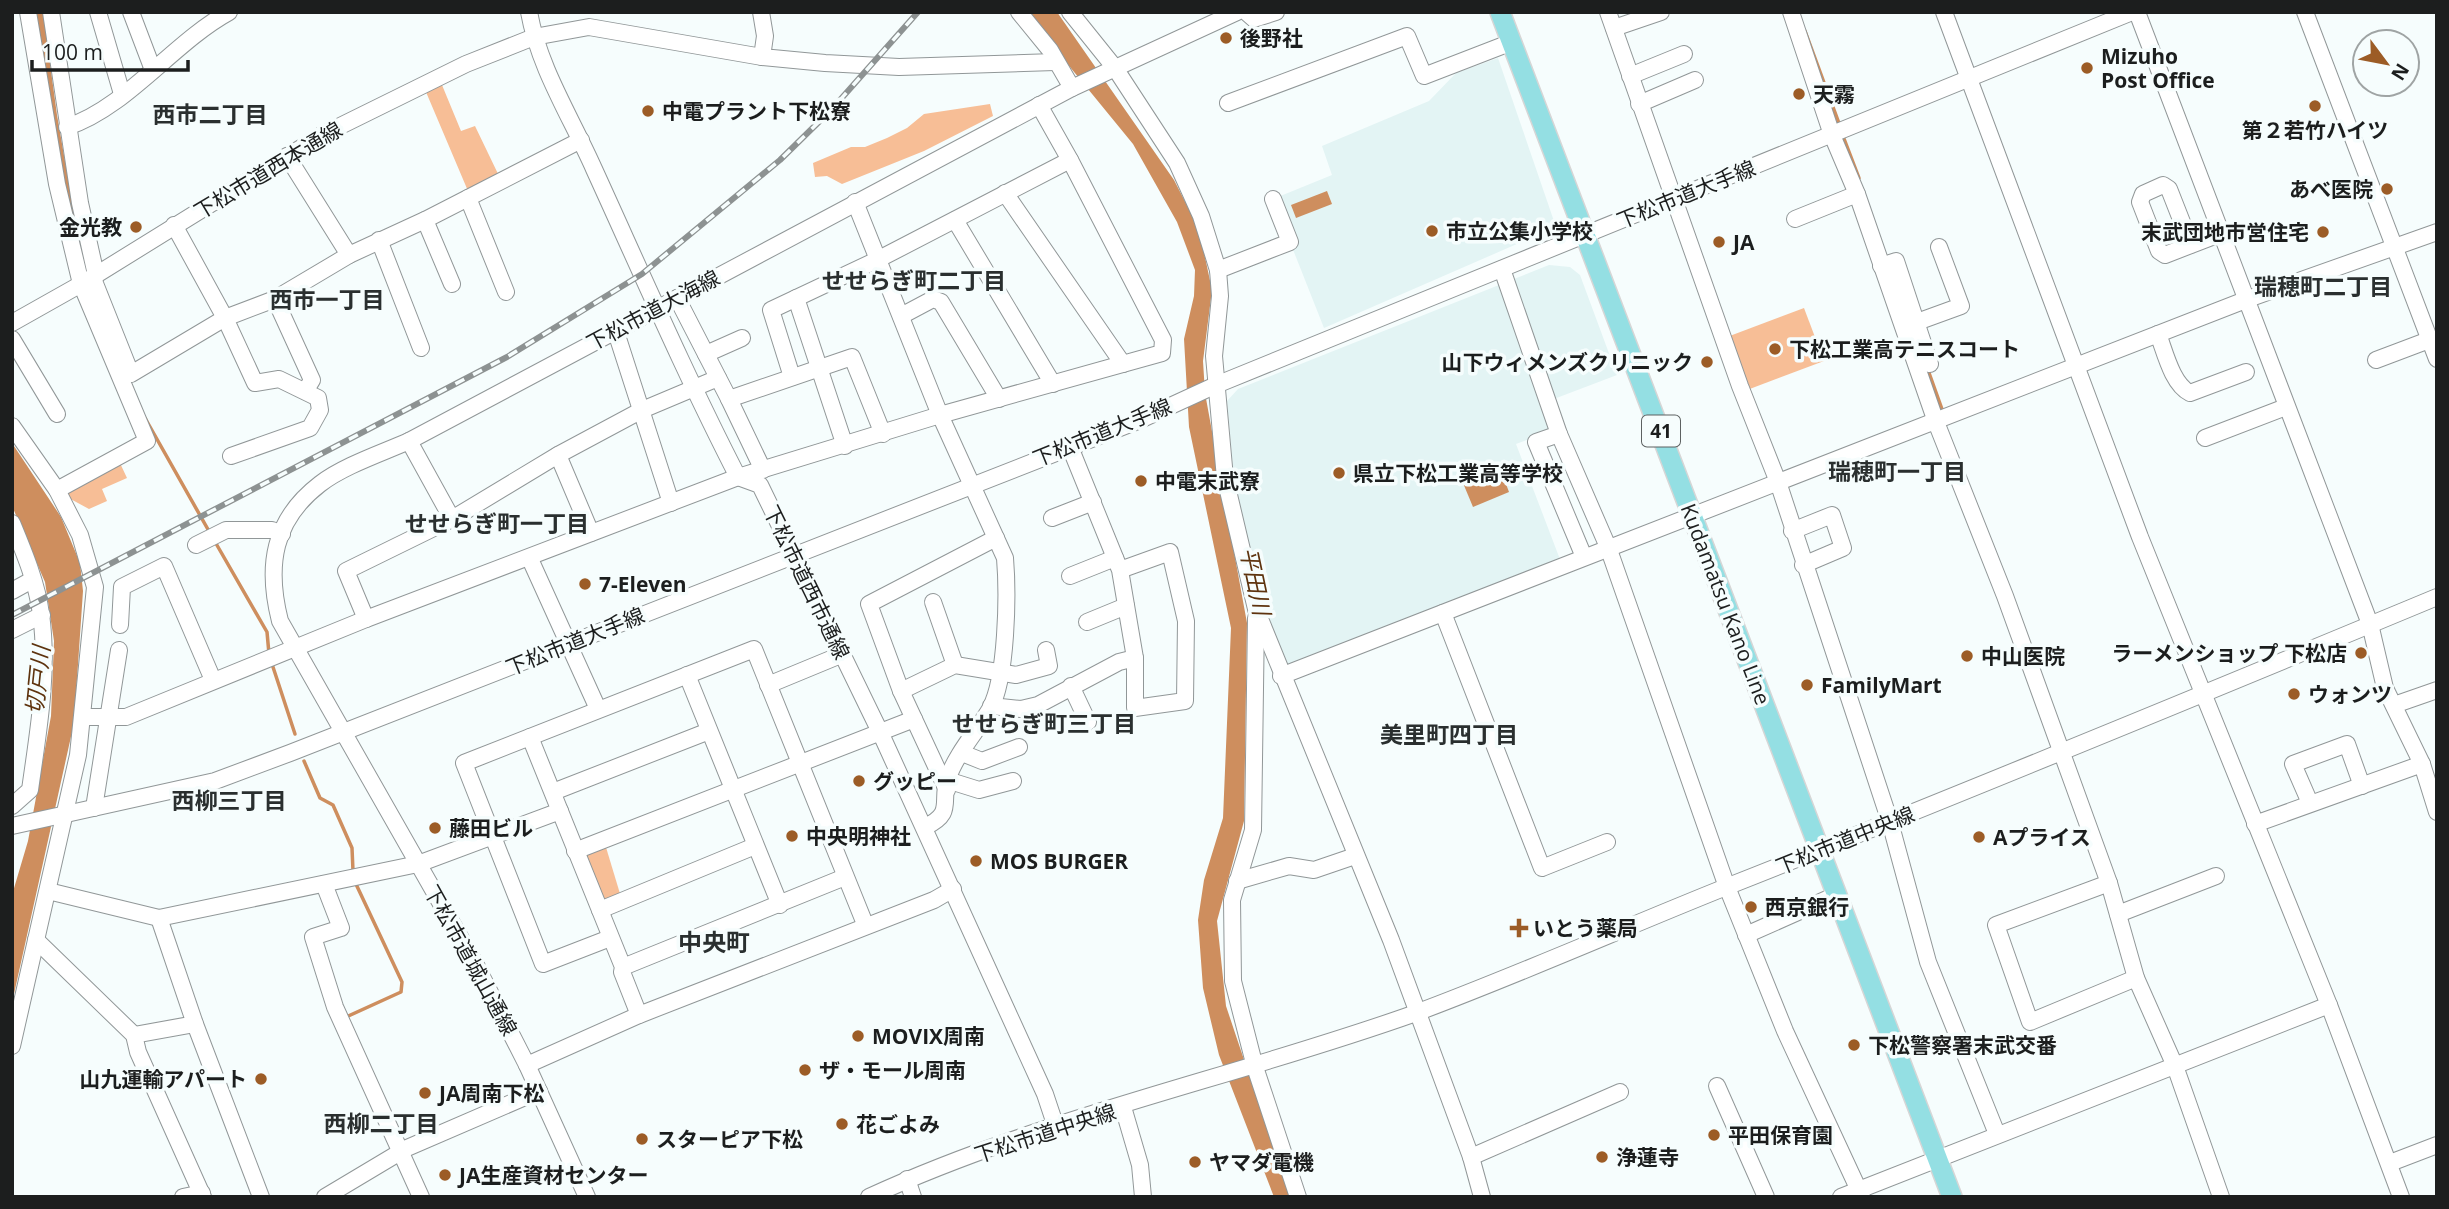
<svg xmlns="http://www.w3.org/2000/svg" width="2449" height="1209" viewBox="0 0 2449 1209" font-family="'Open Sans','Noto Sans JP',sans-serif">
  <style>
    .built { fill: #e3f4f4 }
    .green { fill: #f7be96 }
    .water { fill: #ce8e5e }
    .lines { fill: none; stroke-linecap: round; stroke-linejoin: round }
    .stream { stroke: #ce8e5e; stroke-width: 3.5 }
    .minor-casing { stroke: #919798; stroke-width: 18 }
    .major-casing { stroke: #d6d6d6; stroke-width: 22 }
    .minor { stroke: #fff; stroke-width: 16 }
    .major { stroke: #94dfe3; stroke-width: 19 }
    .rail-casing { stroke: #8d9292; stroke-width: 6 }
    .rail { stroke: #f6fdfd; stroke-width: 3.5; stroke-dasharray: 10; stroke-linecap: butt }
    .poi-dot { fill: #9c5c26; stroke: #f6fdfd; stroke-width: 2.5 }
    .labels { text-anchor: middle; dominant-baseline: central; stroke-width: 7; stroke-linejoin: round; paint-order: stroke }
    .shield { fill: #f6fdfd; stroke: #5d6161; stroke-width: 2 }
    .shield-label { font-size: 19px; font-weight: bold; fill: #1c1e1e }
    .poi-label { font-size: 21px; font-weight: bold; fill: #1c1e1e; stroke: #f6fdfd; text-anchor: start }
    .street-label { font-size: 21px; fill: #1c1e1e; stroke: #f6fdfd }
    .neighbourhood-label { font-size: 23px; font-weight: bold; fill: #2a2f2f; stroke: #f6fdfd }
    .water-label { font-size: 23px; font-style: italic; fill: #5e330e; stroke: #f6fdfd }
    .quarter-label { font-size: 24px; font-weight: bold; fill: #2a2f2f; stroke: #f6fdfd }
  </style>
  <rect width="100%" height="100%" fill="#f6fdfd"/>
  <!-- built -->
  <g class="built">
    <polygon points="1498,58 1556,227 1324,328 1273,199 1332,175 1322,146 1429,101 1456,73"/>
    <polygon points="1549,265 1570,267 1580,275 1617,375 1546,402 1555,429 1516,444 1561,562 1286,670 1247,557 1235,492 1227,401 1238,389"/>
  </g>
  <!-- green -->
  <g class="green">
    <polygon points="442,85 461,131 475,126 500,178 468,191 426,92"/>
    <polygon points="990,104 993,116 924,151 842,184 827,176 815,177 813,163 851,147 865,147 887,138 907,128 924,114"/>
    <polygon points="1804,308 1824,361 1747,390 1727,337"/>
    <polygon points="119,461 127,478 102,489 107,501 89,509 65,496 68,489"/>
    <polygon points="605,844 621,897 602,904 581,854"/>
  </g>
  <!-- water -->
  <g class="water">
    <polygon points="34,12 43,12 57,115 85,276 62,182"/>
    <polygon points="1025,12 1057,12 1174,180 1199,229 1212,290 1203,361 1205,393 1247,623 1244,821 1217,921 1226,1006 1290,1197 1274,1197 1219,1055 1203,988 1198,920 1204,880 1223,818 1231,628 1189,427 1184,339 1194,296 1195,270 1177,222 1133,144"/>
    <polygon points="1327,191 1332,204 1296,218 1291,205"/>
    <polygon points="12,443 61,517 80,563 83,591 74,723 12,1003 12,895 28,841 51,716 54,641 45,582 12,506"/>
    <polygon points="1500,468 1509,492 1473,507 1463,483"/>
  </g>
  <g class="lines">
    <!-- stream -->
    <g class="stream">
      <polyline points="1805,31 1840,126"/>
      <polyline points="1843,136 1859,178"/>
      <polyline points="1928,370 1943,412"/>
      <polyline points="145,418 210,533"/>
      <polyline points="214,540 267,632 269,654"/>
      <polyline points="272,664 295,734"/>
      <polyline points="304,761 320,798 333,805 352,848 353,871"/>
      <polyline points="346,1017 401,992 402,982 355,882"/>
    </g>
    <!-- minor casing -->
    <g class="minor-casing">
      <g id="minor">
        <polyline points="28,12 57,184 81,284 147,441 57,490"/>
        <polyline points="51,12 80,203 96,275 94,281 131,374 225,318 275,299 349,255 425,220 581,140"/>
        <polyline points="98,12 122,94"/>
        <polyline points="131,12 153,70"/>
        <path d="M529,12c10,56 42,105 65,157 47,103 92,207 144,308l22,8 121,249 164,360 11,33"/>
        <polyline points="761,12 765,36 762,57"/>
        <polyline points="1019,12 1050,50 1072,88"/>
        <polyline points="1070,12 1115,68 1177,163 1201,216 1218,270 1220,296 1214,356 1225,478 1256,609 1391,940 1471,1157 1482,1197"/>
        <polyline points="1246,12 1254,19 1276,12"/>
        <polyline points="1608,12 1740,386 1778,482 1890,822 1928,962 1997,1134"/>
        <polyline points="1791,12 1832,135 1857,194 1936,422 2005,596 2109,883 2136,978 2175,1066 2221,1197"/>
        <polyline points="1944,12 2140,537 2329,1005 2401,1197"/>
        <polyline points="2137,12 2370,624 2385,688 2422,764 2437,812"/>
        <polyline points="2305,12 2437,359"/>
        <polyline points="1614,28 1661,12"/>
        <polyline points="1630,76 1684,54"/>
        <polyline points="1228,103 1407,36 1424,76 1512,42"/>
        <polyline points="1639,104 1695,80"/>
        <polyline points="1039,105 1070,160"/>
        <path d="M67,127c59,-19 107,-85 162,-115"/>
        <polyline points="287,156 349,255"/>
        <polyline points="1005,193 1123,364"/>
        <polyline points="468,198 506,292"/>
        <path d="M855,202l85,213 65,143c3,36 2,120 -15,151 -13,22 -34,45 -42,69 -8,24 7,35 -23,49"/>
        <polyline points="1795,219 1857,194"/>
        <polyline points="425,220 452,284"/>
        <polyline points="955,220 1053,384"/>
        <polyline points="174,225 225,318 255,383 279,379 318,398 320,410 310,428 231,456"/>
        <polyline points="379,240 421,348"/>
        <polyline points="2191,245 2169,189 2163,185 2143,194 2140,202 2159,251 2165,255 2222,233"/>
        <polyline points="1881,266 1896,261 1930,364"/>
        <polyline points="1502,269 1559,434 1608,547 1727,887 1785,1031 1862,1197"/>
        <polyline points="1218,270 1290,242 1273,199"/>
        <polyline points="677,298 729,399 852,357 883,434"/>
        <polyline points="796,298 845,446"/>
        <polyline points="275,299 312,380 306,390"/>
        <polyline points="901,316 933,299 941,302 999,399"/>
        <polyline points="1917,322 1961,306 1939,247"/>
        <polyline points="12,323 83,283 322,135 466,64 534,37 589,27 762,57 825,63 899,67 1055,62"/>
        <polyline points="615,329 671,503"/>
        <path d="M2158,334c7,18 14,50 32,59l56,-21"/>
        <polyline points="12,339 57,414"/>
        <polyline points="706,354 742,338"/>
        <polyline points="2376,360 2429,340"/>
        <polyline points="729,399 763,470"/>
        <polyline points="12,426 57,490 80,535 95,587 78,755 12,1046"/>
        <polyline points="1559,434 1536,442 1584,557"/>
        <polyline points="2205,438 2286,407"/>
        <polyline points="409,441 452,519"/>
        <polyline points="1070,447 1120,570 1135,658 1135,708 1185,701 1186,621 1170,552 1120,570"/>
        <polyline points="558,455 591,533"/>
        <polyline points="1052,518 1093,502"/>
        <path d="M12,523c12,29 25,60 29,91 8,59 -3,118 -11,176l-18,16"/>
        <polyline points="1792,531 1832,515 1843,548 1803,565"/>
        <polyline points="196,545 226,530 272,530 282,534"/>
        <polyline points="530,559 598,709"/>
        <polyline points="1070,576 1115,558"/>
        <polyline points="12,591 32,580"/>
        <polyline points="933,602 955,665"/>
        <polyline points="1443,613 1542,868 1607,842"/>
        <polyline points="1256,618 1253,830 1232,900 1233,981 1255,1067 1298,1197"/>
        <polyline points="366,619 346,571 452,519 558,455 642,410 718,378"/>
        <polyline points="1087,622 1126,606"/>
        <polyline points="120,625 122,587 164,566 213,680"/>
        <polyline points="12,630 42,615"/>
        <polyline points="687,675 780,905"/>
        <polyline points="1281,676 2248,299 2437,232"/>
        <polyline points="768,685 843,654"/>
        <polyline points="1071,686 1088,722"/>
        <polyline points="901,691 955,665 1016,675 1049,666 1046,650"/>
        <polyline points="2394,705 2437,690"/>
        <polyline points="991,706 1021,709 1038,705 1119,662 1135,658"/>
        <polyline points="84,717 126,717 366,619 738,477 940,415 1162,353 1163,340 1070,160 877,260 771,310 792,377"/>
        <polyline points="530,737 623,967 622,972 639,1015"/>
        <polyline points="962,753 982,761 1019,747"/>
        <polyline points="947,780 979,790 1013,781"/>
        <polyline points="947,790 901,691 869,604 996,538"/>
        <polyline points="553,792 709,731"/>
        <polyline points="2310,803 2293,764 2347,744 2362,786"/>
        <polyline points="94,808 119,650"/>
        <polyline points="2255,824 2422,764"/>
        <polyline points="12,826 215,781 290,753 1140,420 1216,385 2132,12"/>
        <polyline points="575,851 914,719"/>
        <polyline points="1237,881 1289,866 1314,870 1355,856"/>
        <polyline points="2109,883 1996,925 2030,1022 2136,978"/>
        <polyline points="324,884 341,928 313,937 335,1007 421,1197"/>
        <polyline points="48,891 159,918 418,864 560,811"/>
        <polyline points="600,910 755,846"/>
        <polyline points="2118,914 2216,876"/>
        <polyline points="159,918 195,1024 261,1197"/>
        <polyline points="1746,935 1836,895"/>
        <polyline points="610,938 543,964 464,763 754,649 865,924"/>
        <polyline points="36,940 134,1035 138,1052 203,1197"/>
        <polyline points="623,967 845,877"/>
        <polyline points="134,1035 195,1024"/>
        <polyline points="527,1065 639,1015 934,900 953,889"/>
        <polyline points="1717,1086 1766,1197"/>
        <polyline points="1123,1107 1140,1165 1143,1197"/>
        <polyline points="1471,1157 1620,1092"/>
        <polyline points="2390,1163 2437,1145"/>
        <polyline points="907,1179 913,1197"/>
        <polyline points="183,1197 202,1193"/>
        <polyline points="325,1197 407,1148 539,1091"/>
        <path d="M587,1197l-60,-132 -50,-98 -197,-346c-14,-55 -7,-101 40,-137 23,-18 62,-31 89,-43l663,-353 165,-76"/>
        <path d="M869,1197c174,-80 364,-119 544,-183 105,-39 208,-85 313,-127 238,-94 475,-192 711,-290"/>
        <polyline points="1841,1197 2329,1005"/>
      </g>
    </g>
    <!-- major casing -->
    <g class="major-casing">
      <polyline id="major" points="1500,12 1952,1197"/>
    </g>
    <!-- minor -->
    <use href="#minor" class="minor"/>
    <!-- major -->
    <use href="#major" class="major"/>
    <!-- rail casing -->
    <g class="rail-casing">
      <polyline id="rail" points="12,615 507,357 642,274 780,160 832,109 918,12"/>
    </g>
    <!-- rail -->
    <use href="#rail" class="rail"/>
  </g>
  <!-- markers -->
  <g class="poi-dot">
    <circle cx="1226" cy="38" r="7"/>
    <circle cx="2087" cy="68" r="7"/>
    <circle cx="1799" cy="94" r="7"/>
    <circle cx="2315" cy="106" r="7"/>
    <circle cx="648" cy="111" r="7"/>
    <circle cx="2387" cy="189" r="7"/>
    <circle cx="136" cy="227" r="7"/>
    <circle cx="1432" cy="231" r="7"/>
    <circle cx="2323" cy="232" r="7"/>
    <circle cx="1719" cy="242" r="7"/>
    <circle cx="1775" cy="349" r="7"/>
    <circle cx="1707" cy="362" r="7"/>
    <circle cx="1339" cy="473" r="7"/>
    <circle cx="1141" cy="481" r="7"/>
    <circle cx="585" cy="584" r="7"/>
    <circle cx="2361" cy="653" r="7"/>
    <circle cx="1967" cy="656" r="7"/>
    <circle cx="1807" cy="685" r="7"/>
    <circle cx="2294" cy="694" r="7"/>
    <circle cx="859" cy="781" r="7"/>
    <circle cx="435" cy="828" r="7"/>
    <circle cx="792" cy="836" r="7"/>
    <circle cx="1979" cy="837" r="7"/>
    <circle cx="976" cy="861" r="7"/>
    <circle cx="1751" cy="907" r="7"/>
    <path d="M1515.5 917.5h7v7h7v7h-7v7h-7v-7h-7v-7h7z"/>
    <circle cx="858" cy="1036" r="7"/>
    <circle cx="1854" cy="1045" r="7"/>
    <circle cx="805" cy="1070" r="7"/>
    <circle cx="261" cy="1079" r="7"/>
    <circle cx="425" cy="1093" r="7"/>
    <circle cx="842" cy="1124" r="7"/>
    <circle cx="1714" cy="1135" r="7"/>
    <circle cx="642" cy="1139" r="7"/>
    <circle cx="1602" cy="1157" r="7"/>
    <circle cx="1195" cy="1162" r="7"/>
    <circle cx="445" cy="1175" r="7"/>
  </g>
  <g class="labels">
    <!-- shield labels -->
    <rect class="shield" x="1642" y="415.5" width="38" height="31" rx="5"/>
    <g class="shield-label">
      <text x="1661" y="431">41</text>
    </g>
    <!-- poi labels -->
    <g class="poi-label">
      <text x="1240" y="38">後野社</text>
      <text x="2101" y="56">Mizuho<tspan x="2101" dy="24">Post Office</tspan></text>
      <text x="1813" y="94">天霧</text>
      <text x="662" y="111">中電プラント下松寮</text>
      <text x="2315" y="130" text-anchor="middle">第２若竹ハイツ</text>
      <text x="2373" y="189" text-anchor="end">あべ医院</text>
      <text x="122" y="227" text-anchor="end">金光教</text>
      <text x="1446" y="231">市立公集小学校</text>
      <text x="2309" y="232" text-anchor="end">末武団地市営住宅</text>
      <text x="1733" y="242">JA</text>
      <text x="1789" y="349">下松工業高テニスコート</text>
      <text x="1693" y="362" text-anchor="end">山下ウィメンズクリニック</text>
      <text x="1353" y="473">県立下松工業高等学校</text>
      <text x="1155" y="481">中電末武寮</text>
      <text x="599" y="584">7-Eleven</text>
      <text x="2347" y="653" text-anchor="end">ラーメンショップ 下松店</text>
      <text x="1981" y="656">中山医院</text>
      <text x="1821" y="685">FamilyMart</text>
      <text x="2308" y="694">ウォンツ</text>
      <text x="873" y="781">グッピー</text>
      <text x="449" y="828">藤田ビル</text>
      <text x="806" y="836">中央明神社</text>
      <text x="1993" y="837">Aプライス</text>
      <text x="990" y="861">MOS BURGER</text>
      <text x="1765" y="907">西京銀行</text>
      <text x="1533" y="928">いとう薬局</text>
      <text x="872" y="1036">MOVIX周南</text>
      <text x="1868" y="1045">下松警察署末武交番</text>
      <text x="819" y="1070">ザ・モール周南</text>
      <text x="247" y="1079" text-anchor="end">山九運輸アパート</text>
      <text x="439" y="1093">JA周南下松</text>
      <text x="856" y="1124">花ごよみ</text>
      <text x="1728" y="1135">平田保育園</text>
      <text x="656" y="1139">スターピア下松</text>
      <text x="1616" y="1157">浄蓮寺</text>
      <text x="1209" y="1162">ヤマダ電機</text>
      <text x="459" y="1175">JA生産資材センター</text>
    </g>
    <!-- street labels -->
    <g class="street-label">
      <text transform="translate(268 170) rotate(-31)">下松市道西本通線</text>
      <text transform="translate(1686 194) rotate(-22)">下松市道大手線</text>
      <text transform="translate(653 310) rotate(-28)">下松市道大海線</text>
      <text transform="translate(1102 432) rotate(-22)">下松市道大手線</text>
      <text transform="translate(807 582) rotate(64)">下松市道西市通線</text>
      <text transform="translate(1726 604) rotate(69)">Kudamatsu Kano Line</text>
      <text transform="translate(575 641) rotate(-22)">下松市道大手線</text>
      <text transform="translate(1845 840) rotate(-22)">下松市道中央線</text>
      <text transform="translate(471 960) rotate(61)">下松市道城山通線</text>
      <text transform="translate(1045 1133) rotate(-18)">下松市道中央線</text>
    </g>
    <!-- neighbourhood labels -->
    <g class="neighbourhood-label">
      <text x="210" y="114">西市二丁目</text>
      <text x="914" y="280">せせらぎ町二丁目</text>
      <text x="2323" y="286">瑞穂町二丁目</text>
      <text x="327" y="299">西市一丁目</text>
      <text x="1897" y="471">瑞穂町一丁目</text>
      <text x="497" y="523">せせらぎ町一丁目</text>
      <text x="1044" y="723">せせらぎ町三丁目</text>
      <text x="1449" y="734">美里町四丁目</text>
      <text x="229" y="800">西柳三丁目</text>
      <text x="381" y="1123">西柳二丁目</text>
    </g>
    <!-- water labels -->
    <g class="water-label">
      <text transform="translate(1256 581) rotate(78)">平田川</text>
      <text transform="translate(37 680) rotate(-84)">切戸川</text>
    </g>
    <!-- quarter labels -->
    <g class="quarter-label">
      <text x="714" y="941">中央町</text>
    </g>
  </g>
  <!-- border -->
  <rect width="2449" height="1209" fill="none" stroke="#1c1e1e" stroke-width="28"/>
  <!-- north arrow -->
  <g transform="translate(2386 63) rotate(122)"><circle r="33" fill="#f6fdfd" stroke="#9fa4a4" stroke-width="2"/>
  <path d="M0-5L12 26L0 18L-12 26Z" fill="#9c5c26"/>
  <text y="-10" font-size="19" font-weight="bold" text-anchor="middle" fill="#1c1e1e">N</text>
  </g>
  <!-- scale -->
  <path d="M32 60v10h156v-10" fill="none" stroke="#1c1e1e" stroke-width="3.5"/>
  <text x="42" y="60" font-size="21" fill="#1c1e1e" stroke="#f6fdfd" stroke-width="5" paint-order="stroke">100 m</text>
</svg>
